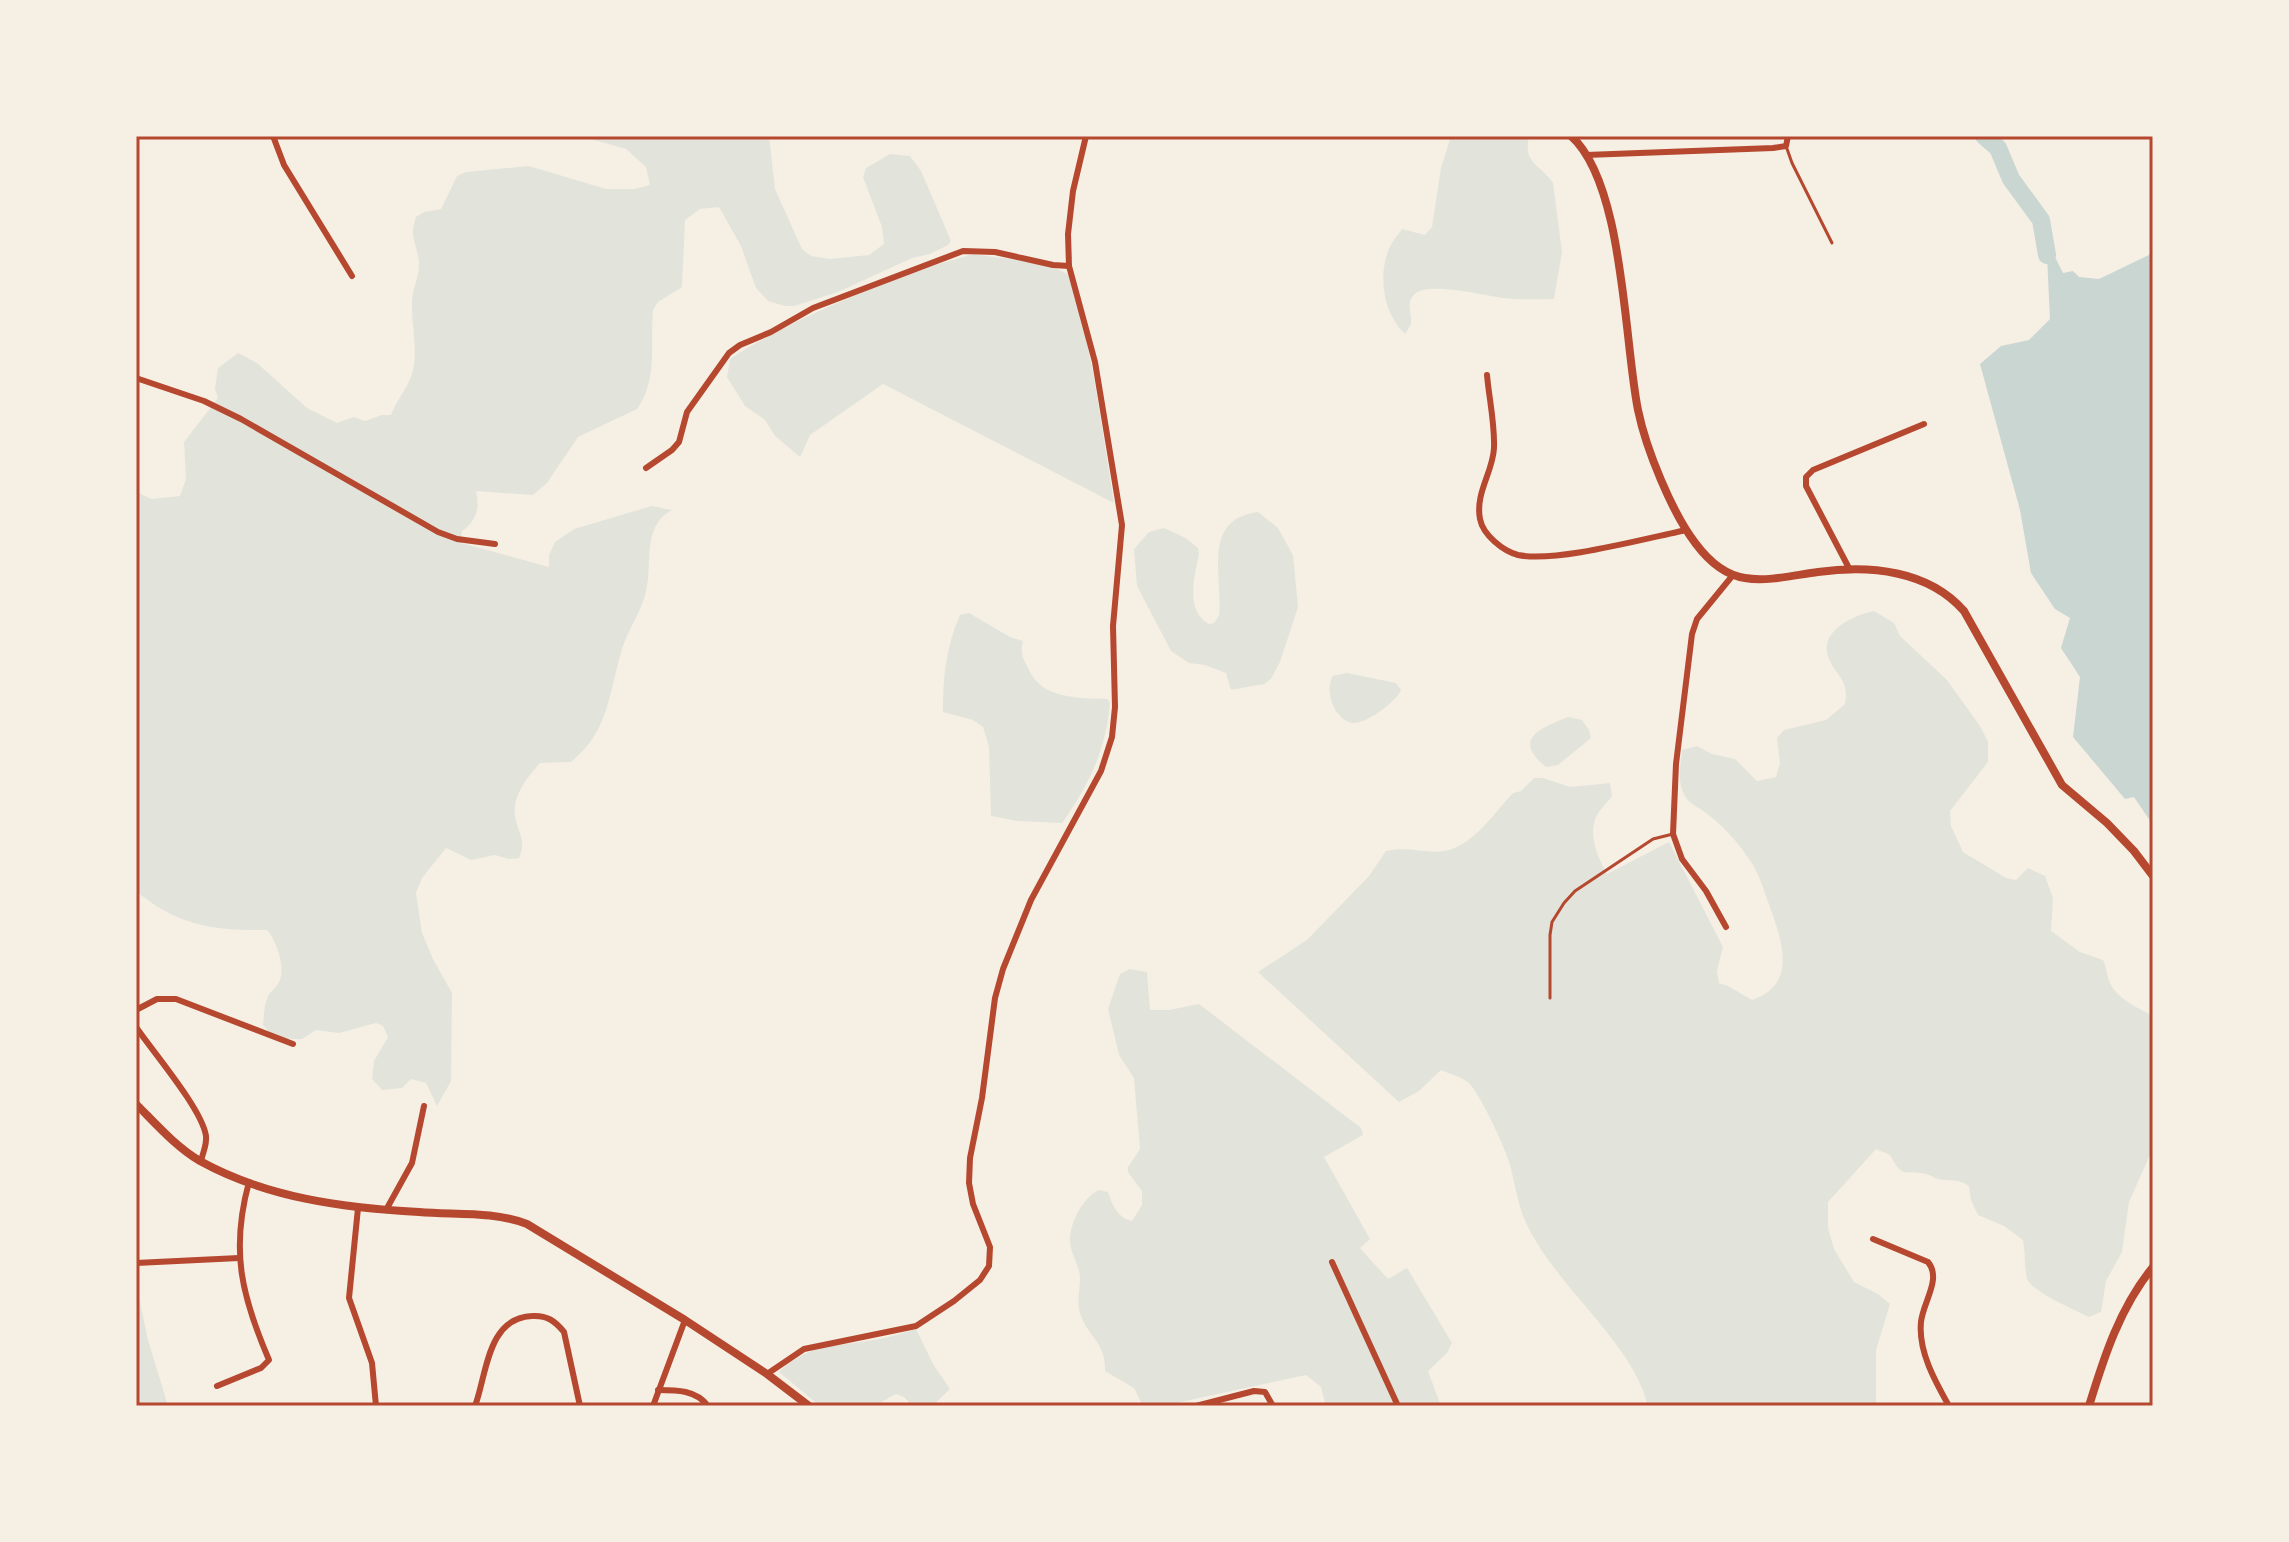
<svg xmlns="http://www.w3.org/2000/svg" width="2289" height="1542" viewBox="0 0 2289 1542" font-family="Figtree,sans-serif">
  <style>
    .green { fill: #e2e4dc }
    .water { fill: #c9d6d2 }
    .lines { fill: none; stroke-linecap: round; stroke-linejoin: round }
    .river { stroke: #c9d6d2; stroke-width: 18 }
    .service { stroke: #b5482f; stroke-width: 3 }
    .minor { stroke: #b5482f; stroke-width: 6 }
    .tertiary { stroke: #b5482f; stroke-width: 8 }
    .neatline { fill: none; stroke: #b5482f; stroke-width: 3 }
  </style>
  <rect width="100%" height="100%" fill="#f6efe4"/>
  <!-- green -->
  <g class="green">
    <path d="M564,136h205l6,53 27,60 9,7 19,3 39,-4 15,-11 -2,-17 -19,-50 3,-9 24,-14 20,2 11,15 30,70 -3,4 -18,9 -18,4 -74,34 -44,14h-9l-17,-5 -12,-13 -15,-42 -22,-39 -19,2 -15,11 -3,67 -24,15 -5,8c-3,33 5,70 -16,99l-59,28 -31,46 -14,12 -57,-4c4,17 1,29 -14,40l-1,12 88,24v-12l6,-13 19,-13 78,-23 20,4c-32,17 -18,56 -27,85 -5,18 -16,34 -22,51 -14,44 -13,85 -52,116l-31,1c-14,16 -30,35 -24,58 4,14 10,22 3,37l-10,1 -14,-4 -24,5 -25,-12 -24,30 -6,15 6,40 11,26 19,34 -1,88 -14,25 -11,-23 -15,-4 -9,9 -20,2 -10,-11 2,-18 14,-24 -5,-11 -7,-3 -37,10 -23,-3 -14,9h-16l-16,-6 -7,-8c1,-9 1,-18 4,-26 1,-6 7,-9 11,-15 9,-15 -1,-42 -11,-54 -52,1 -89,-4 -131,-39v-399l16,7 28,-3 6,-17 -2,-37 34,-44 -3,-9 3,-21 20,-15 19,10 50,45 30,15 17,-6 11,4 17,-6h9c6,-16 18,-28 22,-45 5,-21 -2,-46 -1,-68 0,-13 7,-24 7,-37 0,-19 -11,-26 -3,-48l8,-5 17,-3 16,-33 9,-4 63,-6 77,23h28l16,-4 -4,-18 -20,-18 -35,-10h-18z"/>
    <path d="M1451,136h78c-6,29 11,27 24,47l9,69 -8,47c-17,0 -35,1 -51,-1 -19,-3 -73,-16 -87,-5 -11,9 -4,19 -5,30 0,1 -5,11 -6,11 -21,-20 -27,-55 -17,-83 3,-8 9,-15 14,-22l23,6 7,-8 9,-59z"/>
    <path d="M972,254l76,10 21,11 10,29 15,73 20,126 -231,-119 -73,51 -10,22 -25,-21 -10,-16 -20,-14 -18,-29 3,-18c53,-35 124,-64 183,-87 20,-8 40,-11 59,-18z"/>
    <path d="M1258,512l20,16 15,27 5,52 -18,55 -9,17 -7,5 -33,6 -5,-17 -21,-8 -16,-2 -18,-12 -34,-65 -3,-37 15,-17 15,-4 22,10 12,10 1,5c-4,23 -15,57 10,71l5,-1 5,-7c4,-39 -18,-97 39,-104z"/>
    <path d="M1874,611l20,12 6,13 47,44 33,46 8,16v20l-38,49 1,15 12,26 43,26 10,2 12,-12 17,8 8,22 -2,33 29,21 23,8c4,8 4,18 8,25 8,15 28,23 42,31v132l-24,54 -7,50 -16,29 -5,31 -12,5c-14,-7 -56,-25 -62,-38 -2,-7 -2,-29 -4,-39l-19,-14 -26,-11 -7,-15 -2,-14c-11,-8 -18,-4 -31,-7 -1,0 -10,-5 -12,-5 -22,-5 -23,6 -36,-19l-14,-6 -48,53v26l6,21 20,33 24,12 12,10 -14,46v56h-228c-16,-64 -88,-116 -119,-177 -11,-20 -13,-42 -19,-64 -4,-16 -30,-71 -41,-82 -7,-6 -19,-9 -28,-13l-22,21 -20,11 -141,-130 49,-32 62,-64 17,-25c22,-5 40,3 58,0 28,-4 51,-39 69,-58l8,-2 13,-13h9l27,9 40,-4 2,13c-5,7 -13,14 -16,21 -8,18 2,41 11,57l62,-32 54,105 -6,24 2,12 9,3 24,14c46,-16 30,-58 18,-93 -6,-15 -10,-32 -19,-45 -10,-16 -26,-34 -41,-46 -9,-8 -23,-12 -27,-24 -6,-13 -2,-29 -1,-42l15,-4 15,8 23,5 22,22 19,-4 4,-14 -3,-25 7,-8 42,-10 19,-16c4,-25 -7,-25 -16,-45 -12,-28 25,-44 45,-48z"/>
    <path d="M969,613l41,24 13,4c-3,12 0,18 6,29 13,29 50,28 78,29l3,4c-4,47 -21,82 -48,120l-44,-2 -27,-5 -2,-69 -6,-20 -10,-7 -30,-8c0,-35 3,-65 17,-97z"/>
    <path d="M1347,673l49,10 5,7c-4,11 -34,33 -47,33 -18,0 -31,-32 -21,-47z"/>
    <path d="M1568,717l14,3 7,10 2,8 -33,27 -12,2c-35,-28 -5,-39 22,-50z"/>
    <path d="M1129,969l18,3 3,38h19l30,-6 162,124 2,7 -39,22 46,82 -10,9 28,31 19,-11 45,75 -5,10 -19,18 13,35h-115l-5,-19 -15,-12 -144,31h-19l-9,-18 -29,-17c1,-28 -15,-32 -24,-55 -5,-13 -1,-25 -1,-38 0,-12 -9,-23 -10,-36 -1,-18 13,-45 29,-52l9,2c4,13 10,26 24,29l10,-16v-14l-14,-19v-5l12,-18 -6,-71 -15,-23 -11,-46 12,-35z"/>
    <polygon points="136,1284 148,1340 168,1406 136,1406"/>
    <path d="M916,1329l17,35 17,25 -18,17h-19l-9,-9 -8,-3 -22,12h-54l-41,-34c30,-29 56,-25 94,-32 15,-2 29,-7 43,-11z"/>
  </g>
  <!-- water -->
  <polygon class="water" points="2053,253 2063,273 2073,271 2079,277 2099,279 2153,253 2153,825 2134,797 2125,799 2073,737 2080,677 2061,648 2070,618 2055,609 2031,573 2020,510 1980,364 2001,346 2029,340 2050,319 2047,255"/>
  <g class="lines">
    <!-- river -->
    <polyline class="river" points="1984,136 1998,148 2011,179 2041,220 2047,255"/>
    <!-- service -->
    <g class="service">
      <polyline points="1786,146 1792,163 1832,243"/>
      <polyline points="1550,998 1550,935 1552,922 1564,903 1575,891 1653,839 1673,834"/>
    </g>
    <!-- minor -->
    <g class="minor">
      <polyline points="273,136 284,165 352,276"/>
      <polyline points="1586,155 1773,148 1786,146 1788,136"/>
      <path d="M1487,375c2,23 8,49 7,73 -1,24 -19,45 -14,71 3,16 23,32 38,36 39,8 128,-17 169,-25"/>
      <polyline points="136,378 204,401 241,419 438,532 457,539 495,544"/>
      <polyline points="646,468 672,450 679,442 687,412 729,353 740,345 771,332 813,308 963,251 995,252 1053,265 1069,266"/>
      <polyline points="1850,570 1806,486 1806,477 1813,470 1924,424"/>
      <polyline points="1726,927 1706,891 1682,859 1673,834 1676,764 1692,634 1697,619 1733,575"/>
      <polyline points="136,1010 157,999 176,999 293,1044"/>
      <path d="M136,1027c17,25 66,82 70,109 1,9 -3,16 -5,25"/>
      <polyline points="358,1208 349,1298 372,1363 376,1406"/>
      <polyline points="386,1210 412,1163 424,1106"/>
      <path d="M1873,1239l55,23c14,17 -5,40 -7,60 -3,29 14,59 28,84"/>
      <polyline points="1332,1262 1398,1406"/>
      <polyline points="136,1263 239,1258"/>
      <polyline points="767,1374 804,1349 916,1326 954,1301 980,1280 989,1266 990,1247 973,1204 969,1183 970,1158 982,1098 995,998 1003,969 1031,900 1101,771 1112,737 1115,707 1113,626 1122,525 1095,362 1069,266 1068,234 1073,191 1086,136"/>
      <path d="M217,1386l44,-18 8,-8c-27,-63 -39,-109 -20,-178"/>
      <path d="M658,1390c19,0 38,0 50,16"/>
      <path d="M475,1406c12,-32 12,-88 57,-90 15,-1 23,5 32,16l16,74"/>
      <polyline points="653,1406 685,1320"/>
      <polyline points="1196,1406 1254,1391 1265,1392 1273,1406"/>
    </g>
    <!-- tertiary -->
    <g class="tertiary">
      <path d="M1571,136c53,47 53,205 67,274 8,39 34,103 58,134 12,16 29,31 49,34 22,4 50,-3 73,-6 52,-7 110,-2 146,39l98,174 45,38 27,28 19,25"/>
      <path d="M136,1104c20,20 40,43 64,57 67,37 144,47 219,51 36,3 74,-1 108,12l158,96 82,54 42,32"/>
      <path d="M2089,1406c15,-49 31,-99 64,-139"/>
    </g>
  </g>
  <!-- border -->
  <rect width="2289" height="1542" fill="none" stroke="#f6efe4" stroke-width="276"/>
  <rect x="138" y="138" width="2013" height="1266" class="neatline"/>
</svg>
